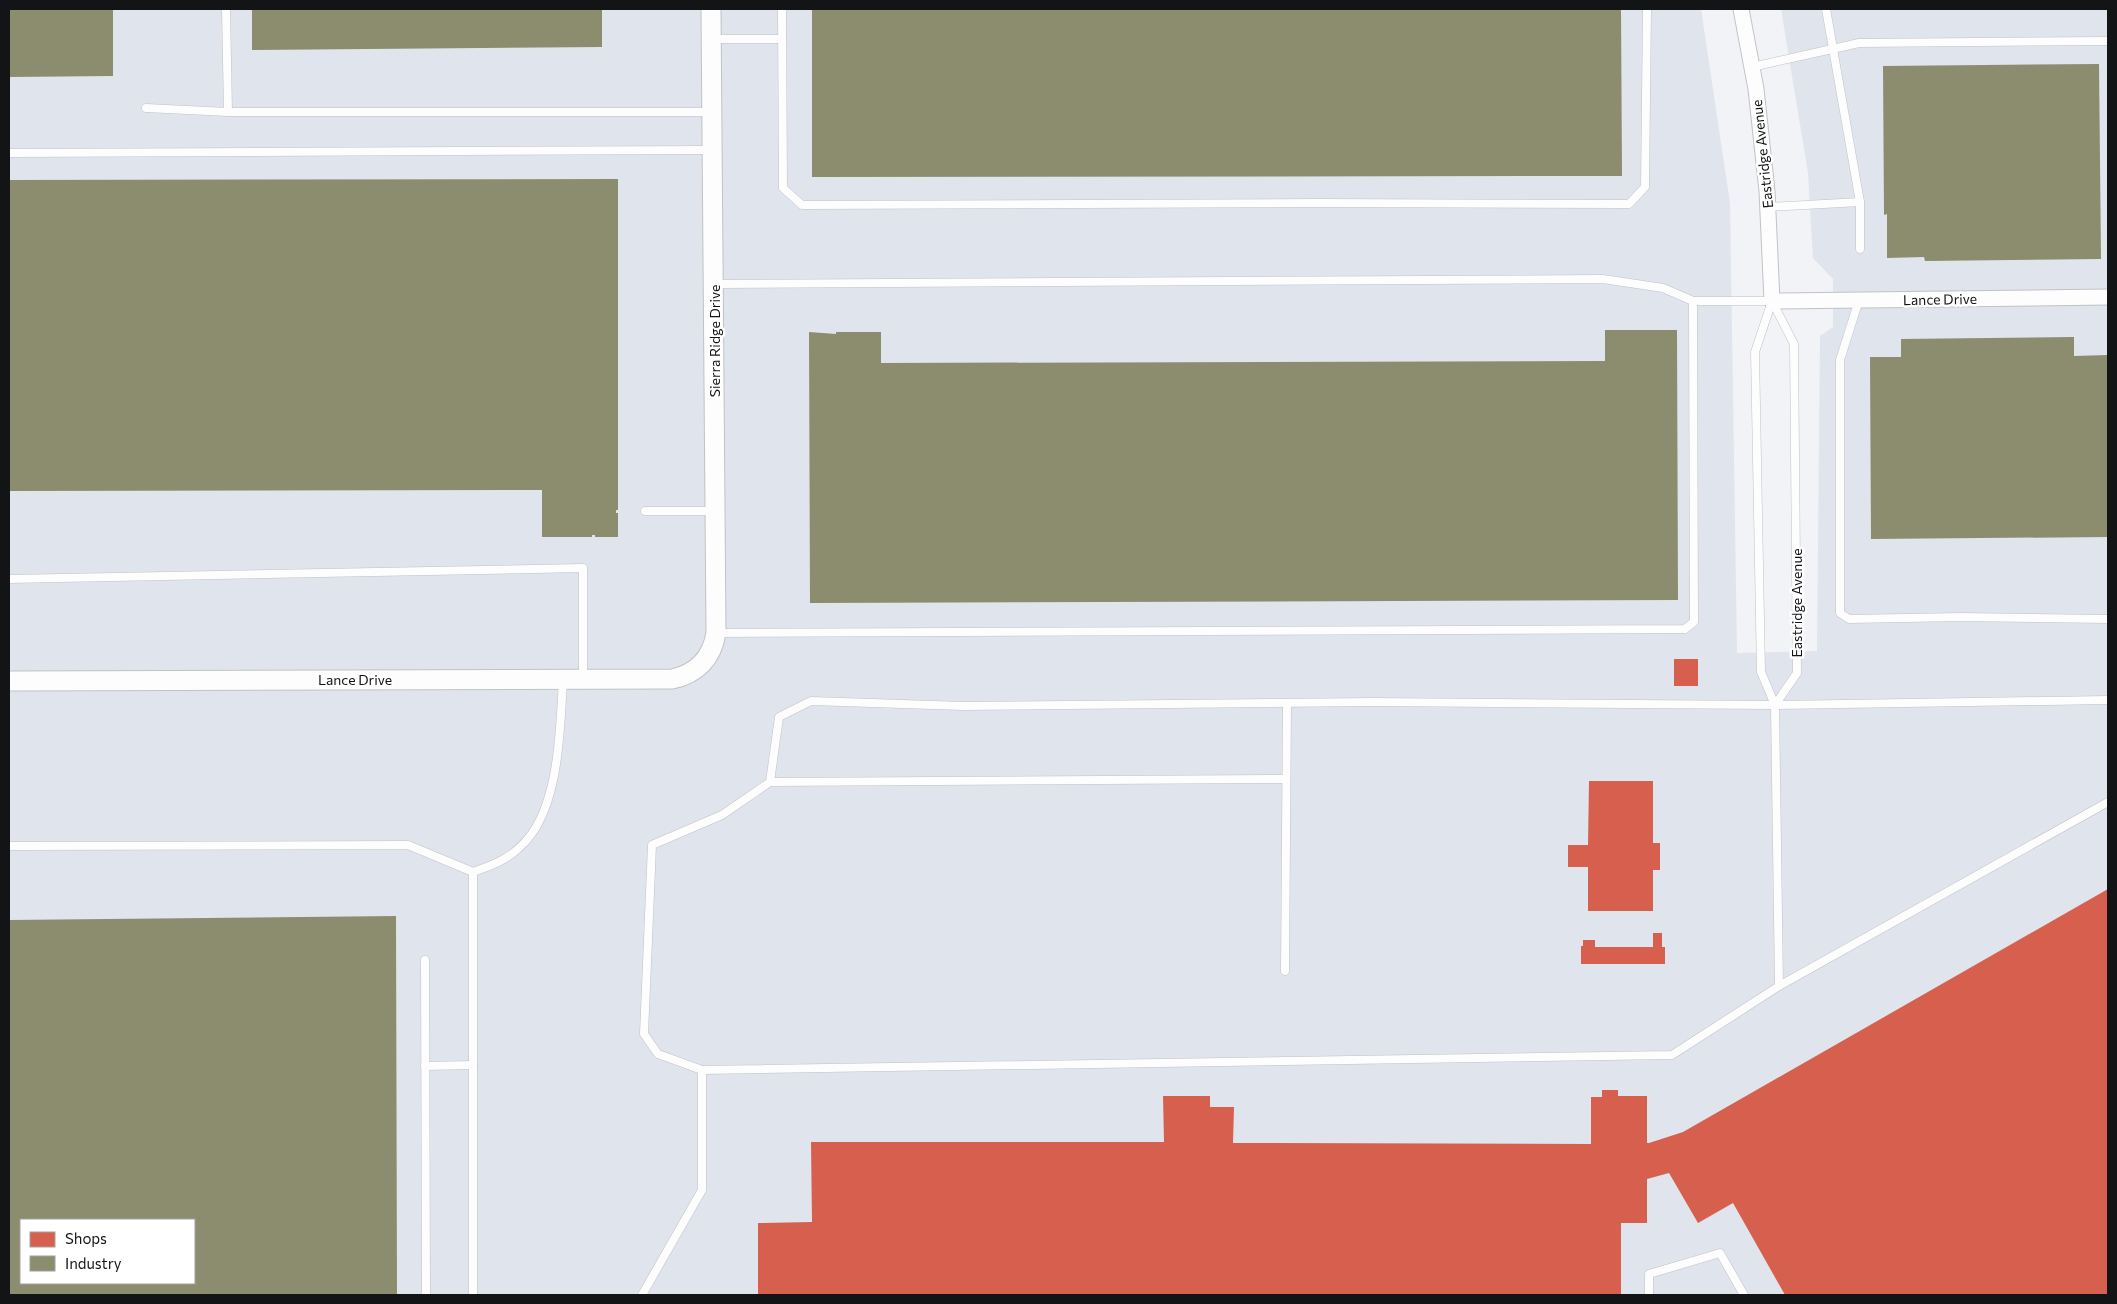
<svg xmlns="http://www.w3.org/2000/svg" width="2117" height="1304" viewBox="0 0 2117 1304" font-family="Commissioner,sans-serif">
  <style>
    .built { fill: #e0e4ed; fill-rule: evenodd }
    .shops { fill: #d6604d }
    .industry { fill: #8c8c6e; fill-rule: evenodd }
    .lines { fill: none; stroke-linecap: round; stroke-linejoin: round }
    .service-casing { stroke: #c1c2c4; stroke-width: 9 }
    .minor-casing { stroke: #c1c2c4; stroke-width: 17 }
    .tertiary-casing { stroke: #c1c2c4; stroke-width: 21 }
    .service { stroke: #fdfdfe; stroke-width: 8 }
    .minor { stroke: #fdfdfe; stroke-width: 15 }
    .tertiary { stroke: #fdfdfe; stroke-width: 19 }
    .labels { text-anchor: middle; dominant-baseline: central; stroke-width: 5; stroke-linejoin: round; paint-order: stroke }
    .street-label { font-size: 14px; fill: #131416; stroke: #fff }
  </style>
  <rect width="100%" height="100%" fill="#f1f3f6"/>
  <!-- built -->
  <path class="built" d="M9,9h1692l29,194 7,450 80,-2 3,-315 13,-9v-48l-20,-21 -5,-85 -27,-164h327v1286h-2099zM21,1220h173v63h-173z"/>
  <!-- shops -->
  <g class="shops">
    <rect x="1674" y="659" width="24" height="27"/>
    <polygon points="1589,781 1653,781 1653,843 1660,843 1660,870 1653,870 1653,911 1588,911 1588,867 1568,867 1568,845 1588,845"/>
    <polygon points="2108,889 2108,1295 1785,1295 1733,1203 1698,1223 1669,1173 1647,1179 1647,1223 1621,1223 1621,1295 758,1295 758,1223 812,1222 811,1142 1164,1142 1163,1096 1210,1096 1210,1107 1234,1107 1233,1143 1591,1144 1591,1097 1602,1097 1602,1090 1618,1090 1618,1096 1647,1096 1647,1143 1649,1143 1683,1132"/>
    <polygon points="1653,933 1662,933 1662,947 1665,947 1665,964 1581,964 1581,946 1583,946 1583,940 1595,940 1595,947 1653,947"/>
  </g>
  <!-- industry -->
  <g class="industry">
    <polygon points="9,9 113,9 113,76 9,77"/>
    <polygon points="252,9 602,9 602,47 252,50"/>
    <polygon points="812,9 1621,9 1622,176 812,177"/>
    <polygon points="2099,64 2101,259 1925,261 1924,257 1887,258 1887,214 1884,215 1883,66"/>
    <polygon points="618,179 618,510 616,510 616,513 618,513 618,537 595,537 595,535 592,535 592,537 542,537 542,490 9,491 9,180"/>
    <polygon points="1605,330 1677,330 1678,600 810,603 809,332 836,334 836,332 881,332 881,363 1605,361"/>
    <polygon points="2074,337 2074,356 2108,355 2108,537 1871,539 1870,357 1901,357 1901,339"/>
    <path d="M396,916l1,379h-388v-375zM21,1220h173v63h-173z"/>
  </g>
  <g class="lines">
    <!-- service casing -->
    <g class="service-casing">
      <g id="service">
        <polyline points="226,9 228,112"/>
        <polyline points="782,9 783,188 802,205 1318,203 1629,204 1645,187 1647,9"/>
        <polyline points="711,39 782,39"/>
        <polyline points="1752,67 1859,43 2108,41"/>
        <polyline points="146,108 228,112 712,112"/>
        <polyline points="9,153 712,150"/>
        <polyline points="1860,202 1860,249"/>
        <polyline points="1768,207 1860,202 1826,9"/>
        <polyline points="714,284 1603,279 1663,288 1693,301"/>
        <polyline points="1859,300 1840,360 1840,613 1849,619 1961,617 2108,619"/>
        <polyline points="1772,301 1794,344 1797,673 1775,705"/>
        <polyline points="645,511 715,511"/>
        <polyline points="9,579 583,568 583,678"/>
        <polyline points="716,633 1685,629 1694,622 1693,301 1772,301"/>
        <polyline points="770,782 1286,779"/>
        <polyline points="9,846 408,845 473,872"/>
        <polyline points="425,960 426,1295"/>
        <polyline points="1285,971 1287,703"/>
        <polyline points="1779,986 2108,802"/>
        <polyline points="425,1066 473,1065"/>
        <polyline points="702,1070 658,1054 644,1034 652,845 722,815 770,782 779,717 811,701 963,706 1373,702 1775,705 2108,700"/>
        <path d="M473,1295v-423c17,-6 34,-12 47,-25 40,-35 40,-119 43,-168"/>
        <polyline points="642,1295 702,1190 702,1070 1672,1055 1779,986 1775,705 1761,672 1755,352 1772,301"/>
        <polyline points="1649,1295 1649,1274 1720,1253 1744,1295"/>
      </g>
    </g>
    <!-- minor casing -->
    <g class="minor-casing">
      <polyline id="minor" points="1741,9 1756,89 1767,191 1772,301 2108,297"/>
    </g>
    <!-- tertiary casing -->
    <g class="tertiary-casing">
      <path id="tertiary" d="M9,681l663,-2c25,-5 40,-21 44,-46l-5,-624"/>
    </g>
    <!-- service -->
    <use href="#service" class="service"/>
    <!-- minor -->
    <use href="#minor" class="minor"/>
    <!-- tertiary -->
    <use href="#tertiary" class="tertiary"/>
  </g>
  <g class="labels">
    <!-- street labels -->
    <g class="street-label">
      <text transform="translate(1762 154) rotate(-96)">Eastridge Avenue</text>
      <text transform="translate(1940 299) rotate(-1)">Lance Drive</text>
      <text transform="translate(714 341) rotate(-90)">Sierra Ridge Drive</text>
      <text transform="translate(1796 603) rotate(-90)">Eastridge Avenue</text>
      <text x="355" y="679">Lance Drive</text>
    </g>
  </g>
  <!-- border -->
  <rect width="2117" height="1304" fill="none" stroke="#131416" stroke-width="20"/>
  <!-- legend -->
  <rect x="20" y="1219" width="175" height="65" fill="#ffffff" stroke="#a1a1a2"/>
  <rect x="30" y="1232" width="25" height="15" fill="#d6604d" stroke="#a1a1a2"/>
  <text x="65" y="1244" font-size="15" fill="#131416">Shops</text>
  <rect x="30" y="1256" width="25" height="15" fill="#8c8c6e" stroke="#a1a1a2"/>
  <text x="65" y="1269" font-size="15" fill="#131416">Industry</text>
</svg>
